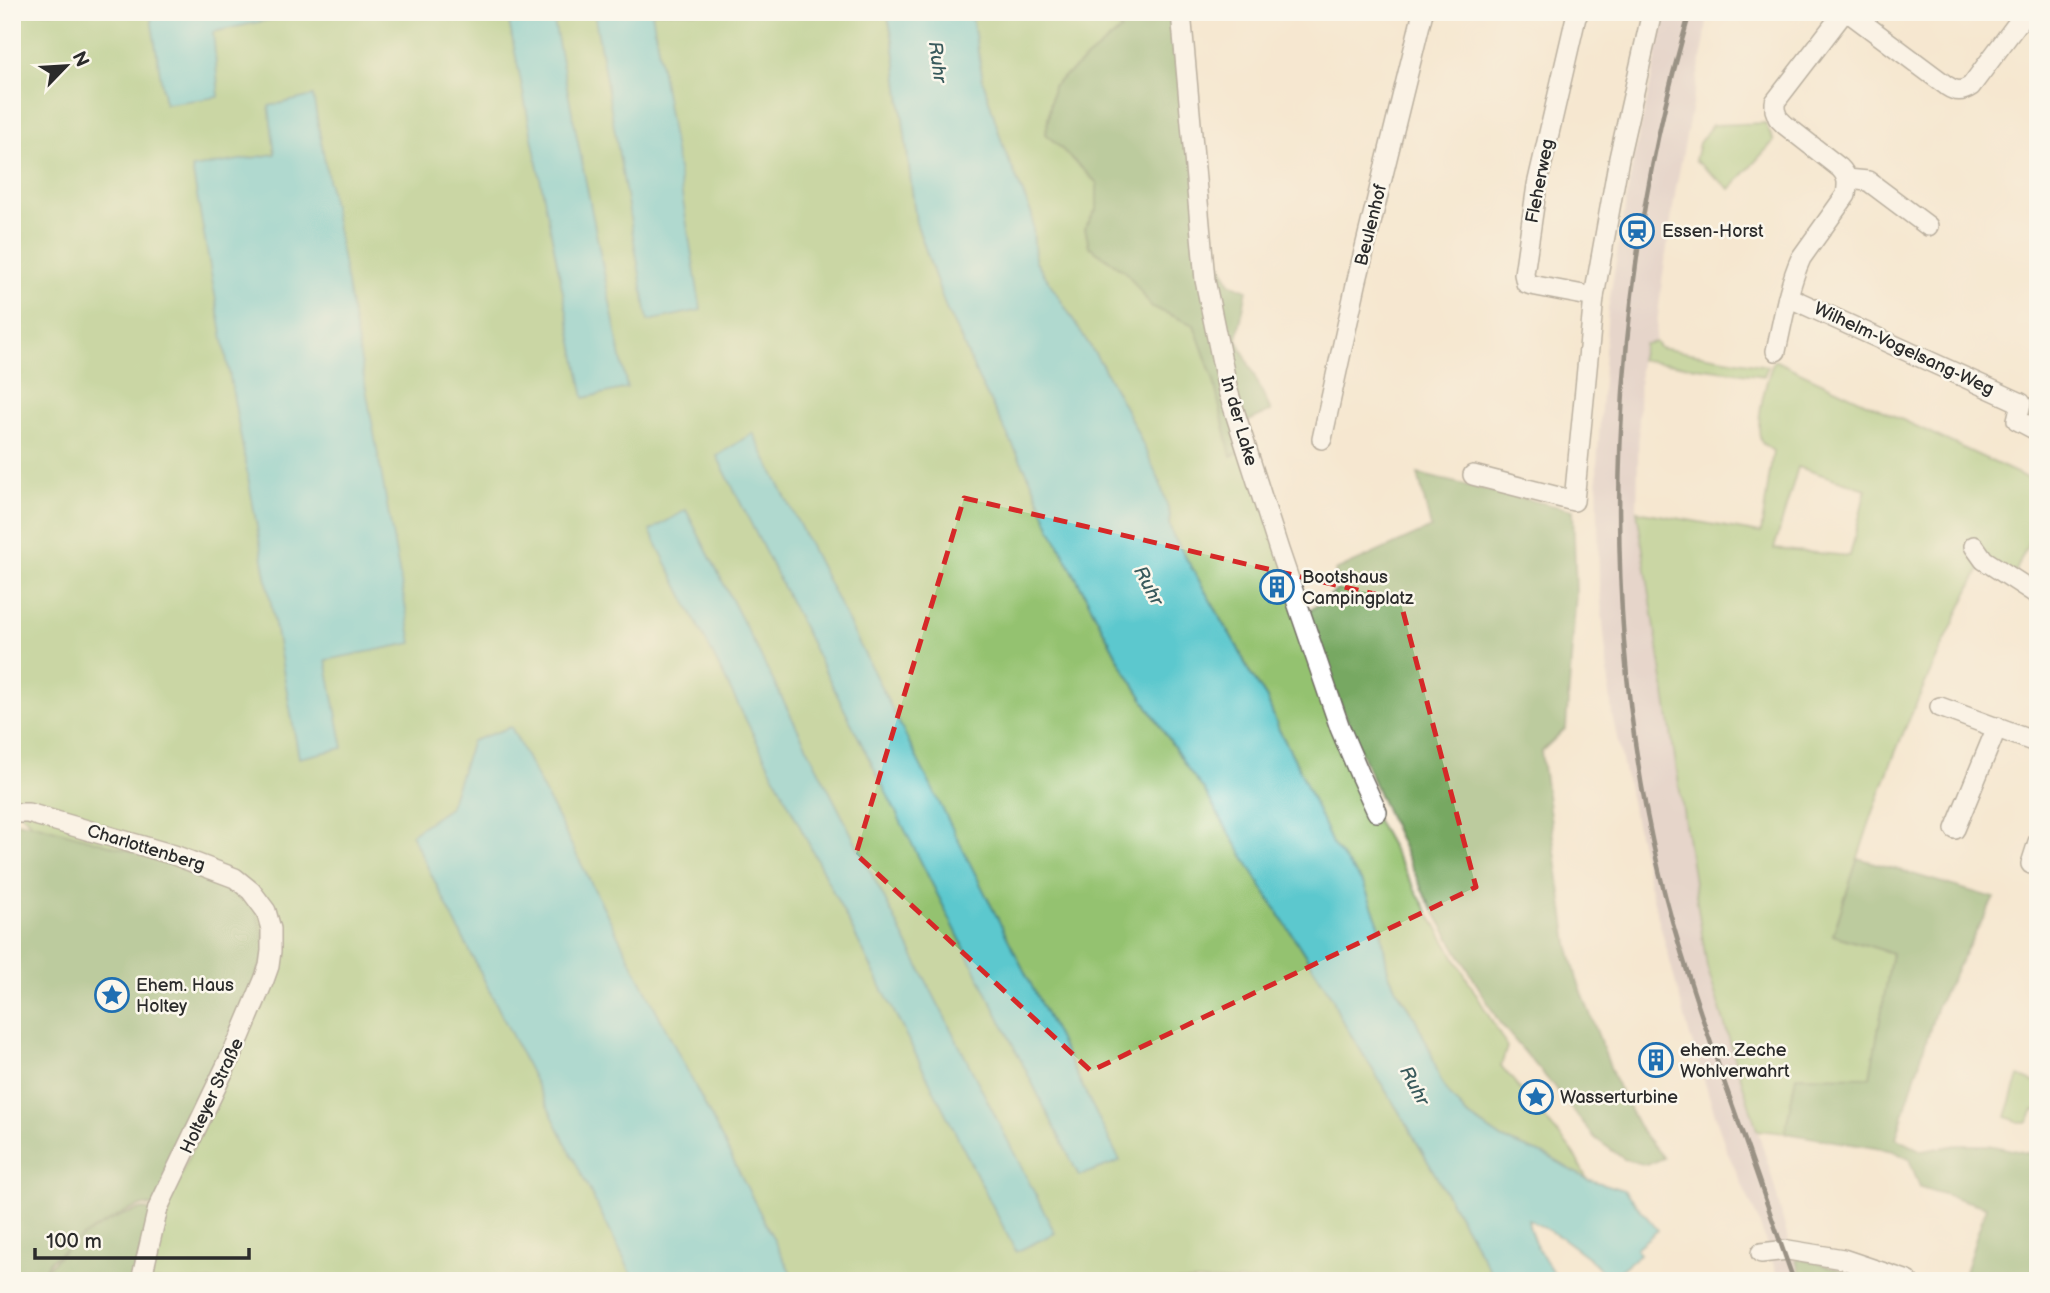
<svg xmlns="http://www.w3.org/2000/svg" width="2050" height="1293" viewBox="0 0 2050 1293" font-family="'Balsamiq Sans',sans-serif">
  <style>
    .industrial { fill: #d2bec3 }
    .green { fill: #94c270; stroke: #60764e; stroke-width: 2; fill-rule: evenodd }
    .forest { fill: #77a862; stroke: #516a46; stroke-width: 2 }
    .water { fill: #5bc8ce; stroke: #437a7c; stroke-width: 2 }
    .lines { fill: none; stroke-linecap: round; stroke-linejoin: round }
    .minor-casing { stroke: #726d65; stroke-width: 22 }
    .minor { stroke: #fff; stroke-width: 19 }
    .rail { stroke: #2b2b2b; stroke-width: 4.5 }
    .marked { fill: none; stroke: #d62828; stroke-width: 5; stroke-dasharray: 14 9; stroke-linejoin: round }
    .labels { text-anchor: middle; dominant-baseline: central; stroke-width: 5; stroke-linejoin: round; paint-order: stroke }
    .street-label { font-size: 18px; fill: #2b2b2b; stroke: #fbf7ec }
    .poi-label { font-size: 18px; fill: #2b2b2b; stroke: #fbf7ec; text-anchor: start }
    .water-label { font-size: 19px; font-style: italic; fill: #395a5c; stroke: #fbf7ec }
  </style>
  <rect width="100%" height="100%" fill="#fbf7ec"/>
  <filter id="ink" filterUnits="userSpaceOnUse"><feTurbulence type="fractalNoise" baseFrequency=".0143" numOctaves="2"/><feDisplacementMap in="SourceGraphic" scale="14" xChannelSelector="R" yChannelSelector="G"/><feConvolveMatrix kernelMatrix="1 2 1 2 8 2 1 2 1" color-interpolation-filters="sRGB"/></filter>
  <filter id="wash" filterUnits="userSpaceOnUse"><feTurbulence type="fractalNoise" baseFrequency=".00686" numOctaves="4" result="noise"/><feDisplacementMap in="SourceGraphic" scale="28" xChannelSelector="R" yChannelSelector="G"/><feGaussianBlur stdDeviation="1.57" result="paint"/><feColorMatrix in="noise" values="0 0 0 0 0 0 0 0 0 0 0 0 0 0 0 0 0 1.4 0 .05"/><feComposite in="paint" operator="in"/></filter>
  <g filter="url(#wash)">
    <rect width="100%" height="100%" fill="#f6e7d0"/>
    <!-- industrial -->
    <polygon class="industrial" points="1676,12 1708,12 1705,39 1676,188 1662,281 1655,342 1644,344 1640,360 1637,511 1707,967 1771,1173 1790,1247 1804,1281 1779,1281 1758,1220 1726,1149 1689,1033 1650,887 1612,715 1599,583 1597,464 1608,309 1633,160 1657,55 1648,52 1657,17 1673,22"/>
    <!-- green -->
    <g class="green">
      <polygon points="12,12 887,12 893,40 916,222 947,311 1032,482 1051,529 1121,664 1188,769 1204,790 1226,828 1332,997 1340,1017 1406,1123 1496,1281 144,1281 153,1236 242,1039 12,804"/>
      <polygon points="971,12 1111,12 1121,30 1053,86 1046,134 1097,183 1097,208 1085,228 1089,246 1127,273 1152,307 1194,325 1214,381 1231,456 1245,450 1376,819 1421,900 1507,1047 1501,1066 1573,1152 1587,1179 1549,1157 1503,1139 1466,1114 1451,1097 1440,1080 1430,1050 1410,1008 1396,989 1388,972 1381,930 1364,885 1332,844 1298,766 1279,730 1267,699 1248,669 1238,648 1172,534 1169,524 1170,515 1159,480 1102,365 1035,260 1032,215 1004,149 983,81"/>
      <polygon points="1765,123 1774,141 1730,189 1695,160 1699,143 1712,125"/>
      <polygon points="1655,342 1660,348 1768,366 1764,376 1640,360 1644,344"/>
      <path d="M1774,360l264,123v38l-26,59 -28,-20c-29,60 -59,120 -84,181 -26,63 -46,129 -67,194l59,18 -22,125 -74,-2 -11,57 -28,-3 -50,-163 -70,-456 124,22 12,-82 -11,-8c-9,-18 5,-65 12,-83zM1798,467l68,22 -16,67 -76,-7z"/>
      <polygon points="2019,1076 2038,1084 2038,1110 2034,1110 2028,1122 2019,1122 2006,1117"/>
    </g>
    <!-- forest -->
    <g class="forest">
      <polygon points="1111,12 1179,12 1203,242 1217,257 1230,283 1247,290 1237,339 1271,411 1240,425 1245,450 1231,456 1214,381 1194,325 1152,307 1127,273 1089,246 1085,228 1097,208 1097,183 1046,134 1053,86 1121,30"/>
      <polygon points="1418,474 1573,510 1576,593 1566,728 1541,752 1568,943 1577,979 1618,1088 1641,1131 1664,1158 1647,1165 1624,1159 1595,1138 1551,1083 1499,1022 1425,896 1381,799 1303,616 1340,588 1335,571 1431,528"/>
      <polygon points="12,822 31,823 170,862 235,885 254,901 267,951 157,1207 144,1205 127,1211 91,1231 51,1260 37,1281 12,1281"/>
      <polygon points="1858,858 1994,898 1937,1006 1896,1138 1922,1151 1957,1145 1988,1145 2038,1155 2038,1281 1962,1281 1986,1207 1920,1187 1909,1159 1893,1151 1785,1133 1796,1076 1870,1077 1892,953 1833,935"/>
      <path d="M144,1209l12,2 -18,70h-99c19,-33 69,-65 105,-72z"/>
      <polygon points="1795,1259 1807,1260 1880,1281 1804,1281"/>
    </g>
    <!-- water -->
    <g class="water">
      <polygon points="150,12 294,12 295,14 213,32 219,97 165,104"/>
      <polygon points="507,12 552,12 627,388 584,398"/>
      <polygon points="594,12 652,12 701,310 648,321"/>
      <path d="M887,12h84l12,69 21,68 28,66 3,45 67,105 32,60 25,55 11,35 -1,9 3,10 66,114 10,22 19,29 12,31 19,36 34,78 32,41 17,45 7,42 8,17 19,29 15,32 10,30 11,17 15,17 37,25 46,18 38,22 37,11 34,40 -22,18 4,6 -31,25 -20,-21 -27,-20 -34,-19c2,22 19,44 31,62h-63l-90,-158 -66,-106 -8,-20 -69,-108 -59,-99 -16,-21 -67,-105 -70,-135 -19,-47 -54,-104 -19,-44 -12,-23 -31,-89 -23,-182z"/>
      <polygon points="313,96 412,643 326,660 343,748 299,758 192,168 275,154 269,106"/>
      <polygon points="753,433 1120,1161 1079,1176 717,456"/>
      <polygon points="686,510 1055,1233 1016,1252 650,531"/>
      <polygon points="511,727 795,1281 635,1281 411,834 449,808 472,741"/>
    </g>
  </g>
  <g filter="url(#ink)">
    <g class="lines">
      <!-- minor casing -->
      <g class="minor-casing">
        <g id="minor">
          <polyline points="1181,12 1205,280 1228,391 1279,550 1340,728 1360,775 1377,812"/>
          <polyline points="1579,12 1576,17 1537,185 1524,274 1526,283 1531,285 1594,297"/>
          <path d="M1848,12l99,74c9,6 15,6 24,0l55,-74"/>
          <polyline points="1847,179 1868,181 1928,226"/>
          <polyline points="1788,297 2021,403 2017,420 2038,431"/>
          <path d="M1776,351c7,-31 12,-64 25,-93l45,-63c2,-12 2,-19 -6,-27l-55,-43 -7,-7 -3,-8v-8l69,-90"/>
          <polyline points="1322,439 1357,280 1423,12"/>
          <polyline points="1473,475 1574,501 1594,297 1619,158 1652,12"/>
          <polyline points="1974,546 1984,560 2038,595"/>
          <polyline points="1940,707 2038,743"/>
          <polyline points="12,813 28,813 174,855 235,878 251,891 266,911 271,929 271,951 269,966 264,980 240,1037 158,1208 141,1281"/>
          <polyline points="1955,829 1997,727"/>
          <polyline points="2031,864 2038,842"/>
          <polyline points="1761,1253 1788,1250 1843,1259 1908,1281"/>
        </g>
      </g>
      <!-- minor -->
      <use href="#minor" class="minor"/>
      <!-- rail -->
      <path class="rail" d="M1690,12c-80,270 -95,585 -31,859 18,75 43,147 68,219 23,63 44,127 67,191"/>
    </g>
  </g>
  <!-- marked area -->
  <path d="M0 0H2050V1293H0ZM964,498l436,102 76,287 -385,184 -235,-217z" fill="#f6e7d0" fill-opacity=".55" fill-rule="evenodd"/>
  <path class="marked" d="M964,498l436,102 76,287 -385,184 -235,-217z"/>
  <!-- icons -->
  <defs>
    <g id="station-ring" transform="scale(1.75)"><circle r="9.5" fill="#fbf7ec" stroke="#1f6fb2" stroke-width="1.5"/><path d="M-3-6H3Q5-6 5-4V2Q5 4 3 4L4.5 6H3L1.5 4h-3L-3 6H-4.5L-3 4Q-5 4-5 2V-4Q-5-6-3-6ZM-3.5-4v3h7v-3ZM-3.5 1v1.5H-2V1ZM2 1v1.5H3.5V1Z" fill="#1f6fb2"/></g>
    <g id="building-ring" transform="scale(1.75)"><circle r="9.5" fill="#fbf7ec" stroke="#1f6fb2" stroke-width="1.5"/><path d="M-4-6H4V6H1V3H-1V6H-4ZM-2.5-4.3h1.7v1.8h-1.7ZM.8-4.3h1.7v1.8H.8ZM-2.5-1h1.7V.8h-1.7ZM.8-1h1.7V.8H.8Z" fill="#1f6fb2"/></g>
    <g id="sight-ring" transform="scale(1.75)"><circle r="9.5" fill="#fbf7ec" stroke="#1f6fb2" stroke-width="1.5"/><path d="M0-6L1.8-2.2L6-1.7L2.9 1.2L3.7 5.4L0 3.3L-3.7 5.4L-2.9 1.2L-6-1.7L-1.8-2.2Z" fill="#1f6fb2"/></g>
  </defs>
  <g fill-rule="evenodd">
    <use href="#station-ring" x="1637" y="231"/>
    <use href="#building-ring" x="1277" y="587"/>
    <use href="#sight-ring" x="112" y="995"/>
    <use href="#building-ring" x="1656" y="1060"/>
    <use href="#sight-ring" x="1536" y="1097"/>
  </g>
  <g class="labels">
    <!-- street labels -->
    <g class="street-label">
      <text transform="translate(1540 181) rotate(-79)">Fleherweg</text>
      <text transform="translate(1371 225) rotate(-76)">Beulenhof</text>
      <text transform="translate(1904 349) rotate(25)">Wilhelm-Vogelsang-Weg</text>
      <text transform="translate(1239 421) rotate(74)">In der Lake</text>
      <text transform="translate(146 848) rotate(17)">Charlottenberg</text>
      <text transform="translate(212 1096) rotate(-65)">Holteyer Straße</text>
    </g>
    <!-- poi labels -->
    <g class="poi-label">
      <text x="1662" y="231">Essen-Horst</text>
      <text x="1302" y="577">Bootshaus<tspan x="1302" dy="21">Campingplatz</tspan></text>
      <text x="136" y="985">Ehem. Haus<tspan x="136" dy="21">Holtey</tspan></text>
      <text x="1680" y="1050">ehem. Zeche<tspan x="1680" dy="21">Wohlverwahrt</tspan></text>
      <text x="1560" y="1097">Wasserturbine</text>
    </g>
    <!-- water labels -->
    <g class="water-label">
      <text transform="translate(937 62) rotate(82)">Ruhr</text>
      <text transform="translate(1148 586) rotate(62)">Ruhr</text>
      <text transform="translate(1414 1086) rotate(62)">Ruhr</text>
    </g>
  </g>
  <!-- margin -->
  <rect width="2050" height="1293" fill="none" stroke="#fbf7ec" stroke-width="42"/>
  <!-- north arrow -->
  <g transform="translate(66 66) rotate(65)" stroke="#fbf7ec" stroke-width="5" paint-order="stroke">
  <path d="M0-5L12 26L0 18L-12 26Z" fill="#2b2b2b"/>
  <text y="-10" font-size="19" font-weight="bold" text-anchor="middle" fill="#2b2b2b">N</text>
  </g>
  <!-- scale -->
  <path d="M35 1248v10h214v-10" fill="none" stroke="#2b2b2b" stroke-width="3.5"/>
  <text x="46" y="1248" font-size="21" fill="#2b2b2b" stroke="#fbf7ec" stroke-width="5" paint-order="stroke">100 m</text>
</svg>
